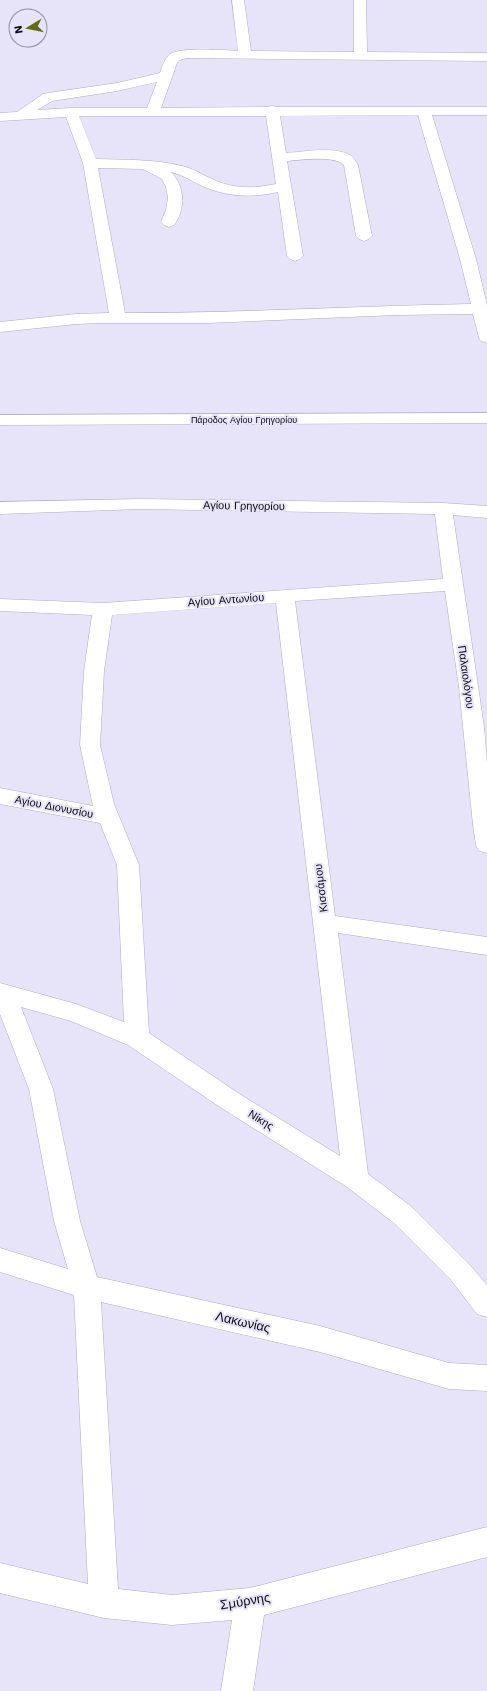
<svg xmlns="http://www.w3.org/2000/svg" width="487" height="1691" viewBox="0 0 487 1691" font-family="'Work Sans',sans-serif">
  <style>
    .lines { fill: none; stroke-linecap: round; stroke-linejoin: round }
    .minor-casing { stroke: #b0acbf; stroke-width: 1 }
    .minor { fill: #fff; fill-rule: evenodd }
    .labels { text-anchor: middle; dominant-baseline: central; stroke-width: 4; stroke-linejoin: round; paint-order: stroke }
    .far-street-label { font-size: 9px; fill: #0b0a11; stroke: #e7e3f8 }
    .street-label { font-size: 11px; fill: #0b0a11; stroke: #e7e3f8 }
    .near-street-label { font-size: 13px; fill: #0b0a11; stroke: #e7e3f8 }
  </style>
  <rect width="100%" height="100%" fill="#e7e3f8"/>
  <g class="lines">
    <!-- minor casing -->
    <g class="minor-casing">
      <g id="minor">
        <path d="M232,0h12l7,51 103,1v-52h12l1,52 120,1v8l-300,-3 -7,2 -3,3 -16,45 106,-1 5,-1 5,1h210v8h-55l44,144 11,46v38l-6,-2 -2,-3 -6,-24 -77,1 -188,8h-107l-25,1 -76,8v-10l76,-8 33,-1 -26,-150 -17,-46 -66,4v-8l17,-1 26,-18 5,-1 69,-10 43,-10c2,-6 5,-15 10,-19 12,-7 53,-4 68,-3zM157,82l-10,26h-76l-34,2 15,-9 65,-10zM418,115l42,144 11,45c-115,2 -230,9 -346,9l-27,-145 45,1 19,10 4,8 2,11 -2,12 -5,12 3,3 5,2 5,-2c12,-17 11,-38 -3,-53 12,3 21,9 31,14 26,11 49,12 76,6l9,64 3,3 5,2 5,-2 3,-3 -16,-95c14,-1 47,-6 57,4l12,71 3,3 5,2 5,-2 3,-3 -14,-71c-2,-3 -4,-8 -8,-10 -18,-9 -45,-3 -64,-2l-6,-37zM79,116h187l10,68c-24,5 -44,5 -66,-6 -9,-4 -18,-10 -28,-12 -28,-7 -57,-6 -86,-7z"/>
        <polygon points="487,413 487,423 0,425 0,415"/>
        <path d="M140,499l303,4 44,3v12l-34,-3 31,212 3,35v91l-8,-2 -3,-6 -3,-20 -14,-138 -14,-96 -150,10 40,315 152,21v18l-149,-22 30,241 44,33 57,57 18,21v32l-10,-3 -26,-34 -57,-57 -47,-36 -124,-78 -95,-64 -57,-24 -50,-14 32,82 27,132 17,56 223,49 129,37 38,2v26l-38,-2 -129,-37 -219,-50 17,287 54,6 78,-7 237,-61v30l-223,58 -11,76h-32l11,-71 -60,5 -68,-7 -104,-25v-30l88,21 -14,-289 -74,-23v-24l68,21 -14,-48 -25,-132 -29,-75v-31l76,21 48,18 -7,-157 -17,-42 -100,-19v-16l93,18 -13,-61 4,-74 8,-56 -92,-4v-12l103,4 340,-24 -8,-65 -295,-5 -140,5v-12zM276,603l64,553 -99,-61 -92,-62 -10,-168 -25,-61 -14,-59 4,-74 8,-56z"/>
      </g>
    </g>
    <!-- minor -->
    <use href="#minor" class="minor"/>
  </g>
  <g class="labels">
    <!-- far-street labels -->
    <g class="far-street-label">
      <text x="244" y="420">Πάροδος Αγίου Γρηγορίου</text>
    </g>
    <!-- street labels -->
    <g class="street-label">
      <text transform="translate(244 506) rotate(1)">Αγίου Γρηγορίου</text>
      <text transform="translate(226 600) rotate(-4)">Αγίου Αντωνίου</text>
      <text transform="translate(466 677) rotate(82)">Παλαιολόγου</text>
      <text transform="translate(54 807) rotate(11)">Αγίου Διονυσίου</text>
      <text transform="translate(321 888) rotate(-97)">Κισσάμου</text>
      <text transform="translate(261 1120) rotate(32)">Νίκης</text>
    </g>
    <!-- near-street labels -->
    <g class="near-street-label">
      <text transform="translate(243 1322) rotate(13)">Λακωνίας</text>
      <text transform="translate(245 1601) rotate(-9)">Σμύρνης</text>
    </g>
  </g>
  <!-- north arrow -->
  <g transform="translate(28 28) rotate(260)"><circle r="19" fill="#e7e3f8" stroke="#8f8c9c"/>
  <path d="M0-3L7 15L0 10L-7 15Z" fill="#646c12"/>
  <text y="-6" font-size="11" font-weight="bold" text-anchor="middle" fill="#0b0a11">N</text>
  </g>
</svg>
